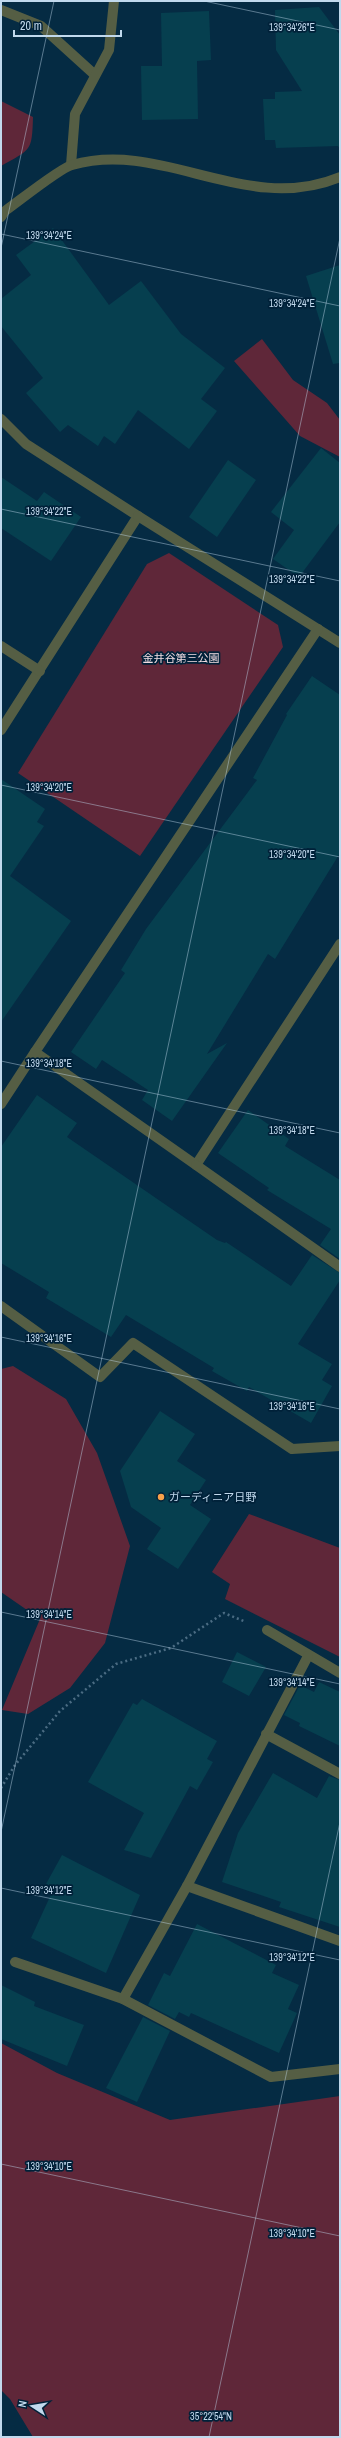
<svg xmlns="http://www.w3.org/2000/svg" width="341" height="2438" viewBox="0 0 341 2438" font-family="'Archivo Narrow','Noto Sans JP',sans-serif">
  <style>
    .green { fill: #5f2739 }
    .building { fill: #063f4f }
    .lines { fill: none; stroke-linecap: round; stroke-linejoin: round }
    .path { stroke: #4b6c83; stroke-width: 2.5; stroke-dasharray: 2 3; stroke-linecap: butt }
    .lane { stroke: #555e44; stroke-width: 10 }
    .street { stroke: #555e44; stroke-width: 10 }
    .ticks { fill: none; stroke: #c1d9ed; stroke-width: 1; stroke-opacity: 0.45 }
    .poi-dot { fill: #f8a14a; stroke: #002139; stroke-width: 1.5 }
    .labels { text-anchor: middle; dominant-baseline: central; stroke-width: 3.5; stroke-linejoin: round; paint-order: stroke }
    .park-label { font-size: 11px; fill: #f1dce1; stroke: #002139 }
    .poi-label { font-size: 11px; fill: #c1d9ed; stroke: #002139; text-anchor: start }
    .ticks-label { font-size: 10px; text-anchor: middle; fill: #c1d9ed; stroke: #002139; stroke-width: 3.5; stroke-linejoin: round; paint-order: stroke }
  </style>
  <rect width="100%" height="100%" fill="#052b43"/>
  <!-- green -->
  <g class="green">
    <path d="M1,101l32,16c-1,35 -2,32 -32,49z"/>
    <polygon points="262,339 293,380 327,403 340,420 340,457 300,436 234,361"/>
    <polygon points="169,553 278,625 283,647 140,856 18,773 147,564"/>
    <polygon points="13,1366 66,1399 97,1453 130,1546 105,1643 70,1688 28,1714 2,1710 40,1619 1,1592 1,1369"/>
    <polygon points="249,1514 340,1548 340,1657 225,1599 230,1584 212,1572"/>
    <polygon points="1,2043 57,2073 170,2120 340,2096 340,2437 33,2437 10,2399 1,2390"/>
  </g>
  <!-- building -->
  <g class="building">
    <polygon points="319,7 340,35 340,149 338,146 276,148 275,140 265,140 263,99 275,99 275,92 302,91 276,50 275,10"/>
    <polygon points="209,11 211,60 197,61 198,119 142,120 141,66 162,66 161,13"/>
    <polygon points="53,228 109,305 141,281 181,334 225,368 201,399 217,411 189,449 138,410 115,444 104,436 98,446 68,425 60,432 26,393 43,378 1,326 1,299 31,275 16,255"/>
    <polygon points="340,265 340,363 333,364 306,276"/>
    <polygon points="321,448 340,463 340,522 299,577 273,559 294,530 271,512"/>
    <polygon points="228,460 256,480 217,537 189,517"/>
    <polygon points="1,477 37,501 44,492 81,517 51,561 1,528"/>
    <polygon points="312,676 340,695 340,853 275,959 268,954 207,1054 227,1043 172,1121 142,1100 148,1090 102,1060 96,1069 71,1052 125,973 121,970 146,929 257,780 253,778 287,715 286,714"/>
    <polygon points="1,779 45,809 37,822 44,826 10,876 71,921 1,1022"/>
    <polygon points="37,1095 77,1123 67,1137 217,1240 225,1243 226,1242 291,1286 312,1255 340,1273 340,1280 298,1344 332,1364 322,1380 332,1386 311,1423 249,1387 247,1391 212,1371 214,1368 126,1315 111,1337 46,1298 49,1292 1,1263 1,1147"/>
    <polygon points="248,1110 289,1139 285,1146 340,1180 340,1259 320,1245 331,1229 267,1190 269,1188 218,1153"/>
    <polygon points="160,1411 195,1434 177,1461 206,1480 190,1505 211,1519 178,1569 147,1549 161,1528 131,1507 120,1471"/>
    <polygon points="237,1652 266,1667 249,1696 222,1682"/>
    <polygon points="319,1682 340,1692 340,1746 299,1726 300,1723 284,1715 300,1685 314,1692"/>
    <polygon points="142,1699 217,1741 207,1759 213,1762 197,1790 190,1786 151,1858 124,1850 144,1813 88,1782 133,1703 137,1705"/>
    <polygon points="273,1773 317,1798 329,1776 340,1780 340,1927 279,1907 281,1902 222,1882 238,1833"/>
    <polygon points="62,1855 140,1895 106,1973 31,1938 54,1888 46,1884"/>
    <polygon points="197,1924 276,1965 272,1973 299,1985 288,2009 297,2013 279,2053 191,2013 189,2017 179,2012 175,2019 148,2005 164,1973 170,1976"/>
    <polygon points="1,1985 35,2002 34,2006 84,2025 67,2066 1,2039"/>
    <polygon points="143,2017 170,2031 137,2102 106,2088"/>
  </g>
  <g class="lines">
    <!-- path -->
    <polyline class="path" points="1,1788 15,1765 60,1711 116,1664 171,1648 224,1613 246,1622"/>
    <!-- lane -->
    <polyline class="lane" points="1,10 41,26 95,75"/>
    <!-- street -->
    <g class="street">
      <polyline points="71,165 75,114 109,50 114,1"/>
      <path d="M1,217l4,-6c13,-9 55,-43 67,-46 91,-26 174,51 268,12"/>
      <polyline points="1,419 26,444 138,516 1,730"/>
      <polyline points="138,516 340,643"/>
      <polyline points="318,629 35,1052 196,1165 340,944"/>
      <polyline points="1,646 40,671"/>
      <polyline points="1,1104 35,1052"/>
      <polyline points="196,1165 340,1267"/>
      <polyline points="1,1306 100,1377 133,1343 292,1449 340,1446"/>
      <polyline points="267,1630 340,1673"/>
      <polyline points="266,1734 340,1774"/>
      <polyline points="187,1886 340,1941"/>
      <polyline points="15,1962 123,1999 271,2077 340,2069"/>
      <polyline points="123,1999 187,1886 308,1656"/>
    </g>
  </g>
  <!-- ticks -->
  <path class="ticks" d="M204,1l136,29M1,234l339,72M1,248l53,-247M1,509l339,72M1,785l339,72M1,1061l339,72M1,1337l339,72M1,1612l339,72M1,1832l339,-1594M1,1888l339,72M1,2164l339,72M209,2437l131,-615"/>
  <!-- markers -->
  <circle class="poi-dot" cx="161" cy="1497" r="4"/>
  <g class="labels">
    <!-- park labels -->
    <g class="park-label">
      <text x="181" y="658">金井谷第三公園</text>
    </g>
    <!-- poi labels -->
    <g class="poi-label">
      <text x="169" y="1497">ガーディニア日野</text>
    </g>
  </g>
  <g class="ticks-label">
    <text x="292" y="31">139°34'26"E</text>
    <text x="49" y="239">139°34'24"E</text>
    <text x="292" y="307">139°34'24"E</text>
    <text x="49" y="515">139°34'22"E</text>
    <text x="292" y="583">139°34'22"E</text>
    <text x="49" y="791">139°34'20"E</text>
    <text x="292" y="858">139°34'20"E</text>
    <text x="49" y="1067">139°34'18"E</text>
    <text x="292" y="1134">139°34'18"E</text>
    <text x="49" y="1342">139°34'16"E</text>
    <text x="292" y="1410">139°34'16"E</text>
    <text x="49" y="1618">139°34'14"E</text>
    <text x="292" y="1686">139°34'14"E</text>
    <text x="49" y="1894">139°34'12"E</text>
    <text x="292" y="1961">139°34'12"E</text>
    <text x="49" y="2170">139°34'10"E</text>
    <text x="292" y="2237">139°34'10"E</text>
    <text x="211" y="2420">35°22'54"N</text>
  </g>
  <!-- border -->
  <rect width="341" height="2438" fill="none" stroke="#c1d9ed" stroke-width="4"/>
  <!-- north arrow -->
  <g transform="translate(32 2406) rotate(282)" stroke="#002139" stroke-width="3" paint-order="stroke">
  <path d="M0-3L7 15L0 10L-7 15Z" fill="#c1d9ed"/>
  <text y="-6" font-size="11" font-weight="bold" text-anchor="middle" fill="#c1d9ed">N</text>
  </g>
  <!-- scale -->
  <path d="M14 30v6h107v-6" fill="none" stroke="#c1d9ed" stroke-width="2"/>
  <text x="20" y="30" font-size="12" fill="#c1d9ed" stroke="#002139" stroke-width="3" paint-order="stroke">20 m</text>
</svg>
